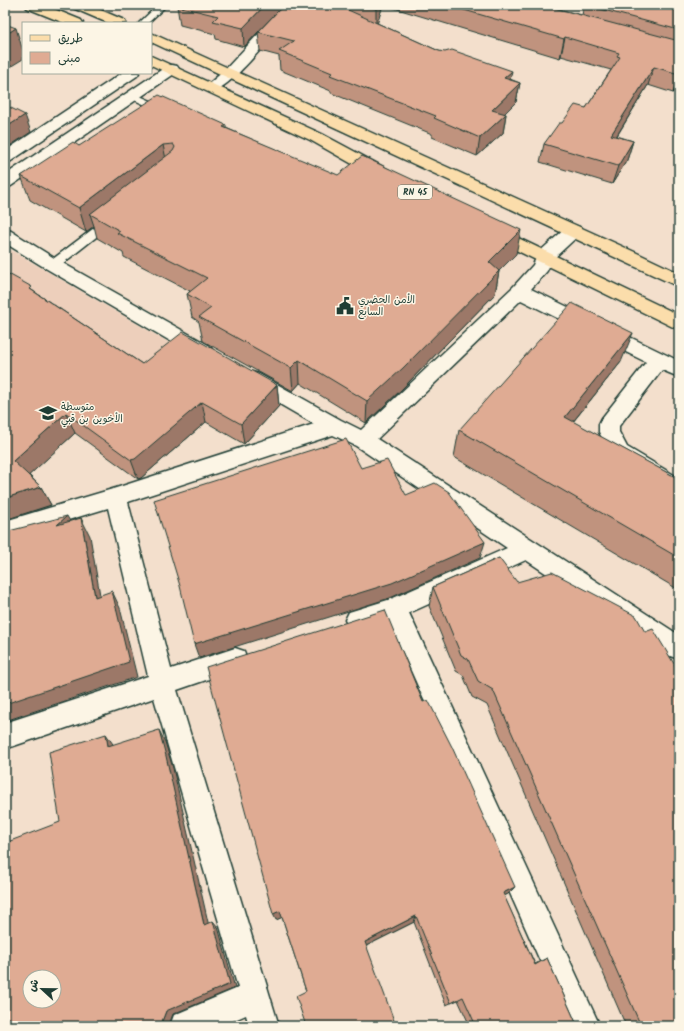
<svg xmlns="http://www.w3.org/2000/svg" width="684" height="1031" viewBox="0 0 684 1031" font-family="Kalam,'Playpen Sans Arabic',sans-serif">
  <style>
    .built { fill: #edcfbb }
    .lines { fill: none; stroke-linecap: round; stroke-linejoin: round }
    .lane-casing { stroke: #1f3d34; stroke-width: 3 }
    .street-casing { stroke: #1f3d34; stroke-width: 3 }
    .secondary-casing { stroke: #1f3d34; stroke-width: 3 }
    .primary-casing { stroke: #1f3d34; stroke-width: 3 }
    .lane { fill: #fcf5e5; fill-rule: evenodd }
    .street { fill: #fcf5e5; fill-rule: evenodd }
    .secondary { fill: #fcf5e5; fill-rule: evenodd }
    .primary { fill: #fbddab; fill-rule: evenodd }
    .wall { fill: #c0937e; stroke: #1f3d34 }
    .shaded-wall { fill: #9c7867; stroke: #1f3d34 }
    .building { fill: #dfab93; stroke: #1f3d34; fill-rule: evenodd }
    .labels { text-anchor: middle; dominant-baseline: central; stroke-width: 3; stroke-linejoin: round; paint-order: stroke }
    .shield { fill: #fcf5e5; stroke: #617469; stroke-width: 1 }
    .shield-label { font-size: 9px; font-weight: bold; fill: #1f3d34 }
    .poi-label { font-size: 10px; fill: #1f3d34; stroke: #fcf5e5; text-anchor: start }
  </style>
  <rect width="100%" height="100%" fill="#f3dfcc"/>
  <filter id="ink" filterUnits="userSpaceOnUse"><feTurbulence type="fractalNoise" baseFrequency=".025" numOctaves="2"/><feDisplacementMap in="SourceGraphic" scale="8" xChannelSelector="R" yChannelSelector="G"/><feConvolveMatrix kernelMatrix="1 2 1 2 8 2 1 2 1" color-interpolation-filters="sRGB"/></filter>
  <g filter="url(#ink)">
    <!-- built -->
    <polygon class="built" points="5,247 176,347 5,478"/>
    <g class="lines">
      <!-- lane casing -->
      <g class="lane-casing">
        <g id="lane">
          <polygon points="158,5 167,5 148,23 139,23"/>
          <polygon points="133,93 167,108 169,110 167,112 161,112 130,98 128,96 130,94"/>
          <polygon points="110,217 114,219 115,221 114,223 57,268 49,268 47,265 49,262 106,219"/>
        </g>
      </g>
      <!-- street casing -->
      <g class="street-casing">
        <g id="street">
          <path d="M280,15l5,1 2,3 -2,3c-15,16 -52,62 -69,68 -3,2 -6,1 -9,0l-2,-3 19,-16 51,-55z"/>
          <polygon points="573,225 579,227 582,231 579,235 552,260 547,271 531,289 679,361 679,377 662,370 619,426 619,432 627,447 679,478 679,498 671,495 613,459 599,432 599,424 602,418 646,362 521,300 377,439 679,635 679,659 670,656 526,560 409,613 600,1026 569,1026 389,621 357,631 349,628 345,620 349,612 391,599 507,548 356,446 333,435 128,502 171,669 235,648 244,651 247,659 244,667 177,690 279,1026 249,1026 246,1015 221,1026 170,1026 174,1015 238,988 154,698 5,749 5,723 148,676 108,508 5,539 5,521 116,488 314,424 245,384 242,379 245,374 252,372 259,374 341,420 361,430 513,287 533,265 538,253 567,227"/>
          <polygon points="5,229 11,231 59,261 210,346 213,351 210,356 203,358 196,356 47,269 5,243"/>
        </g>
      </g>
      <!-- secondary casing -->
      <g class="secondary-casing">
        <g id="secondary">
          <polygon points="172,65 177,66 179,69 177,72 11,186 5,187 5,175 167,66"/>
          <polygon points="122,73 139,73 137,76 11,161 5,163 5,151"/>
        </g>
      </g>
      <!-- primary casing -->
      <g class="primary-casing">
        <g id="primary">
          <polygon points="25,5 44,5 81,20 83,23 64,23 27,8"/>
          <polygon points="71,5 89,5 124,20 126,23 108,23 73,8"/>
          <polygon points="151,33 637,253 679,273 679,287 151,42"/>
          <polygon points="151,56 322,134 389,170 391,174 389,178 383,179 377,178 310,140 151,65"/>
          <polygon points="491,225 679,315 679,330 485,235 482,231 485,227"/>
        </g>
      </g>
      <!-- lane -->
      <use href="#lane" class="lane"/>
      <!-- street -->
      <use href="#street" class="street"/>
      <!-- secondary -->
      <use href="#secondary" class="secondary"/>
      <!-- primary -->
      <use href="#primary" class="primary"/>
    </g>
    <!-- wall -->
    <g class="wall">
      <polygon points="178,5 383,5 377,23 439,51 520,83 516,102 504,114 506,114 503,133 477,156 432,137 432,134 331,93 331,91 280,70 279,56 260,51 258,32 273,16 244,47 216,39 215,34 180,25 177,6"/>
      <polygon points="384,5 543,5 582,15 584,5 679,5 679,92 675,90 673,93 648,85 617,136 633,141 627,160 612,184 540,162 544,144 562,123 586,108 611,70 561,56 560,58"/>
      <polygon points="226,125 226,128 516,254 499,271 495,294 401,390 366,423 300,383 293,391 203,341 199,322 192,317 187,294 190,291 124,257 123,253 97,238 94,226 86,232 30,200 21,176 79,146"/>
      <polygon points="5,272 142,364 277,385 279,406 244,444 206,422 141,478 138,479 75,433 29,475 41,487 51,505 5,520"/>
      <polygon points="621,362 573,422 679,479 679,590 454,457 459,430"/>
      <polygon points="499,558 679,1026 626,1026 487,705 472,697 463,675 456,671 429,606 433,587"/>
      <polygon points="423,702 508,894 504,896 535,964 547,958 577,1025 589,1026 470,1026 458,1000 446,1005 414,922 366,946 306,991 282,917 276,920"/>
    </g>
    <!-- shaded-wall -->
    <g class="shaded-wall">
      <polygon points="265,5 293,5 273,16 244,47 243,28"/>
      <polygon points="378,5 383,5 376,28 376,9"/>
      <polygon points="16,28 23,51 23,59 5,70 5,35"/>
      <polygon points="565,37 561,56 560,58 564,39"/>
      <polygon points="654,67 648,85 606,153 611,135"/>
      <polygon points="512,71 508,89 504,78"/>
      <polygon points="679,76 679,79 675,90 673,93"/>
      <polygon points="520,83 516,102 489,129 492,110"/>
      <polygon points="506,114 503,133 477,156 480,138"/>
      <polygon points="25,115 31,132 5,149 5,128"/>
      <polygon points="633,141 627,160 612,184 618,166"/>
      <polygon points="163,145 168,169 90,214 94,226 86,232 79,208"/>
      <polygon points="521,230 516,254 499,271 495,294 401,390 366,423 367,401 489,262"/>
      <polygon points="633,333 621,362 555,444 565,417"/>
      <polygon points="299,360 300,383 293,391 291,368"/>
      <polygon points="277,385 279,406 244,444 241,424"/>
      <polygon points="202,402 206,422 141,478 138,479 131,460"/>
      <polygon points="66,413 75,433 24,480 13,461"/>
      <polygon points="41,487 51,505 5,520 5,498"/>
      <polygon points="67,516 77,534 57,525"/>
      <polygon points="81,518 90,536 103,613 95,597"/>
      <polygon points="485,542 480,558 390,598 199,658 194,644"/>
      <polygon points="112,591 120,608 137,677 5,721 5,704"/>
      <polygon points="159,730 165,742 173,768 210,931 204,925"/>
      <polygon points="106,734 115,747 108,746"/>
      <polygon points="515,887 508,894 497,899 503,893"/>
      <polygon points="280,911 283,917 276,920 273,914"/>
      <polygon points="416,916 414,922 364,947 365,942"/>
      <polygon points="213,921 218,927 235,988 173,1014 169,1025 169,1026 162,1026 161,1024 166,1011"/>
    </g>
    <!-- building -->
    <g class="building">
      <polygon points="178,5 265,5 243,28 213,21 218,16 177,6"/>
      <polygon points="285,5 337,5 439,51 445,52 452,50 512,71 504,78 520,83 492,110 506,114 480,138 434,118 436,116 330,75 332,73 279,51 294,41 258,32 278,11"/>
      <polygon points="366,5 378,5 376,9"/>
      <polygon points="447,5 543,5 679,41 679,74 654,67 611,135 633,141 618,166 544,144 559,123 562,123 575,105 586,108 620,57 617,56 619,53 565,37 564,39"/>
      <polygon points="585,5 679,5 679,30"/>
      <polygon points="5,24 16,28 5,35"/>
      <polygon points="159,95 226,125 223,127 338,175 362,156 521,230 489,262 499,271 403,368 367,401 299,360 291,368 199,317 211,308 187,294 207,278 117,233 120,231 90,214 173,151 175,147 173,144 163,145 79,208 21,176 73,142 79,146"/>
      <polygon points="5,105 25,115 5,128"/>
      <polygon points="5,272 32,287 30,289 142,364 183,332 277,385 241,424 202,402 135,459 131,460 66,413 13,461 41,487 5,498"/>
      <polygon points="572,303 633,333 565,417 679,479 679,558 459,430"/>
      <polygon points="346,439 361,468 387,460 406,495 435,483 449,492 485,542 392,583 194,644 180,586 154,500"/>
      <polygon points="67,516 57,525 81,518 95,597 112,591 129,662 5,704 5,532"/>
      <polygon points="499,558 517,582 552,572 636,616 645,632 653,629 679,672 679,1026 641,1026 493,690 478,681 468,659 461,655 433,587"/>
      <polygon points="385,610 423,702 428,700 452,747 515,887 503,893 535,965 547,958 577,1025 589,1026 476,1026 463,997 451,1003 416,916 365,942 396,1026 306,1026 296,996 306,991 280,911 273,914 206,667"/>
      <path d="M159,730l7,26 38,169 9,-4 17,63 -64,27 -5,13 1,2h31h-188v-183l55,-21 -11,-70 57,-18 2,12zM30,977h24v24h-24z"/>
    </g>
  </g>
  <!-- icons -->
  <defs>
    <g id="civic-bare" transform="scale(1.38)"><path d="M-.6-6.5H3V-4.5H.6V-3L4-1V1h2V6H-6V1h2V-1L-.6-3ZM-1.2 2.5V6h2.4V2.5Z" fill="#1f3d34" stroke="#fcf5e5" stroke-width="2.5" paint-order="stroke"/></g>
    <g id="school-bare" transform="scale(1.38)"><path d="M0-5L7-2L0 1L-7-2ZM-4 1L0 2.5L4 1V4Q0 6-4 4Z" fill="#1f3d34" stroke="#fcf5e5" stroke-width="2.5" paint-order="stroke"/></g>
  </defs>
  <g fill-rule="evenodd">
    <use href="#civic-bare" x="345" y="306"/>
    <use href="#school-bare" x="48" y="413"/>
  </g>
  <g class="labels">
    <!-- shield labels -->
    <rect class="shield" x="398" y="185" width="34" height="14" rx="3"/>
    <g class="shield-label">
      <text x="415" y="192">RN 45</text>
    </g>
    <!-- poi labels -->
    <g class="poi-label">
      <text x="358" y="300">الأمن الحضري<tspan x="358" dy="12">السابع</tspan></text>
      <text x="61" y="407">متوسطة<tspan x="61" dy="12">الأخوين بن قبي</tspan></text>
    </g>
  </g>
  <!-- margin -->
  <rect width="684" height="1031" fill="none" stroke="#fcf5e5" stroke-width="20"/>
  <rect x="10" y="10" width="664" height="1011" fill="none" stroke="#1f3d34" stroke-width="1.5" filter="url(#ink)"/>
  <!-- legend -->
  <rect x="22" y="22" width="130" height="52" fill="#fcf5e5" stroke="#a4ab9e"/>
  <rect x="30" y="35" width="20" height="6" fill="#fbddab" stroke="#a4ab9e"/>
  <text x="58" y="42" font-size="12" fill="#1f3d34">طريق</text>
  <rect x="30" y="52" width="20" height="12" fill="#dfab93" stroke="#a4ab9e"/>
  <text x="58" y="62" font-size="12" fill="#1f3d34">مبنى</text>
  <!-- north arrow -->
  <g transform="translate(42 989) rotate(292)"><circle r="19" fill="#fcf5e5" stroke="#a4ab9e"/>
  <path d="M0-3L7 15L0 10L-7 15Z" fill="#1f3d34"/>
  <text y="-6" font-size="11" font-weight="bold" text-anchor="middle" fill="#1f3d34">ش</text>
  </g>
</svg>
